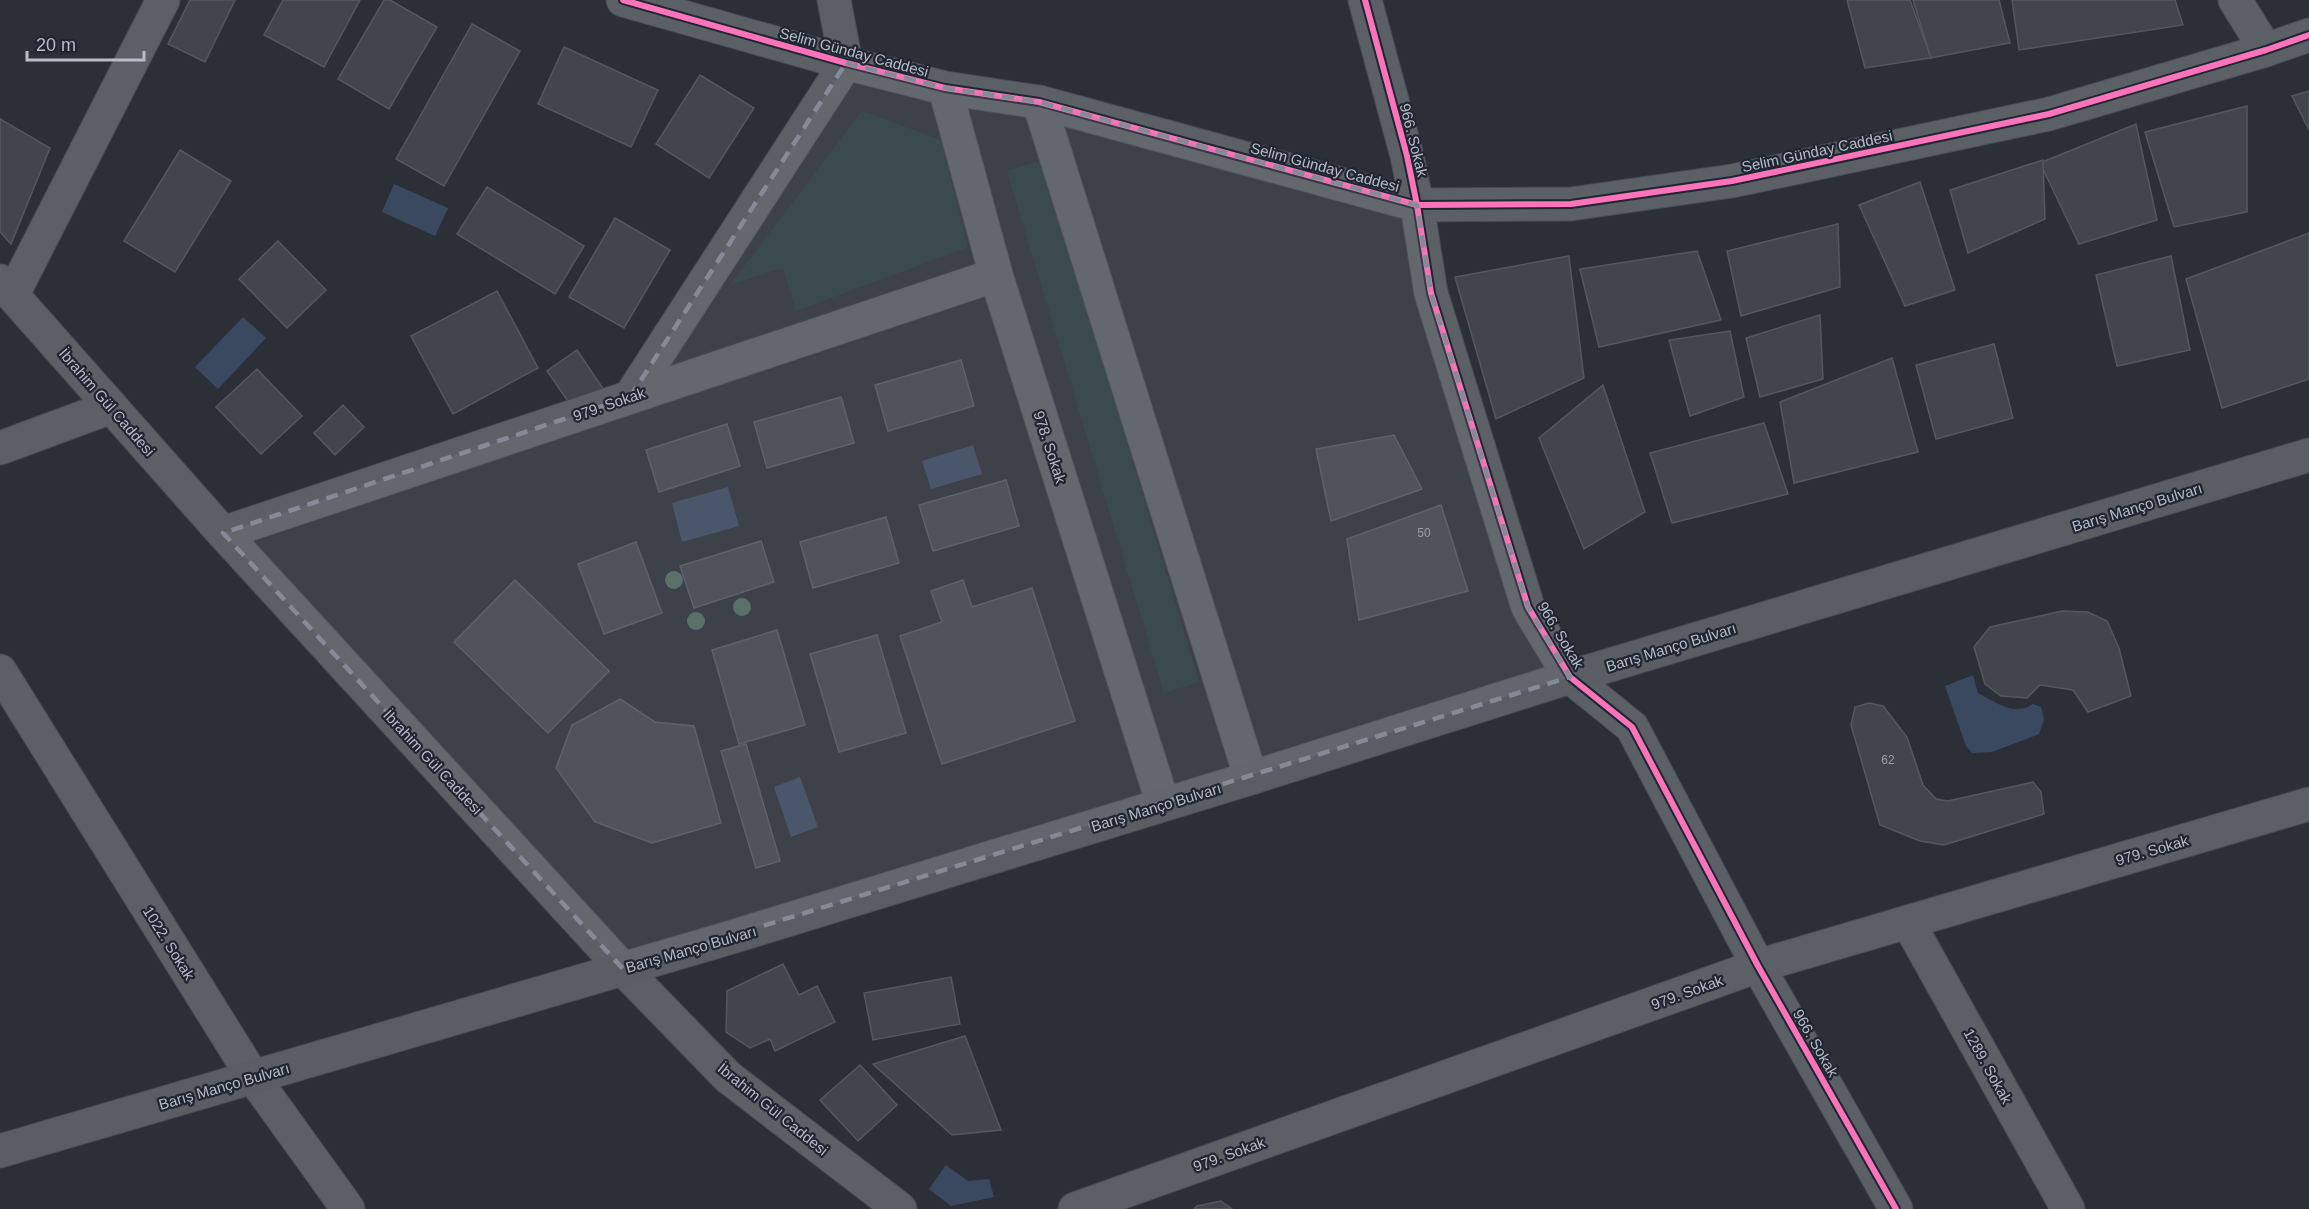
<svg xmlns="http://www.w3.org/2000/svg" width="2309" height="1209" viewBox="0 0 2309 1209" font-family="Arial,sans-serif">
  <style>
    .green { fill: #293a3e }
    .water { fill: #3b4960 }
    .building { fill: #42464c; stroke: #53585f; stroke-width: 1.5 }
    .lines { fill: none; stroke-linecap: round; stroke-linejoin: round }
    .minor-casing { stroke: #474b51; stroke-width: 35 }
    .tertiary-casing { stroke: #474b51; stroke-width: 35 }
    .secondary-casing { stroke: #474b51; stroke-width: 35 }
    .minor { stroke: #5b5f66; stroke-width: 33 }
    .tertiary { stroke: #5b5f66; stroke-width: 33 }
    .secondary { stroke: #5a5d64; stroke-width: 33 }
    .cycleway-casing { stroke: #1f2632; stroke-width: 10 }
    .cycleway { stroke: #fb73b8; stroke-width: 6 }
    .tree { fill: #50695d }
    .marked { fill: #858b96; fill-opacity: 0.2; stroke: #858b96; stroke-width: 4.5; stroke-dasharray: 12 8; stroke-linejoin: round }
    .labels { text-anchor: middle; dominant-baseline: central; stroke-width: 4.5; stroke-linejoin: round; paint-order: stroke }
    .number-label { font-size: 12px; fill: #999ea9 }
    .street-label { font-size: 15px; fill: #b6bcc8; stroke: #1f2632 }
  </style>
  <rect width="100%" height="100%" fill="#2b3038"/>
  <!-- green -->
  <g class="green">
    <polygon points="862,111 941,140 968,247 796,311 783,268 730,285"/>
    <polygon points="1042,160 1199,682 1164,693 1007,171"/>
  </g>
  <!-- water -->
  <g class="water">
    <polygon points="394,184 448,208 435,236 382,212"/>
    <polygon points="243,317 266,338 218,389 195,367"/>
    <polygon points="973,445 982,474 931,489 922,461"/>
    <polygon points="728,487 739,526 682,542 672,503"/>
    <path d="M1973,675l5,18c17,9 37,24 55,11l8,3 3,13 -5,14 -47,18 -20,1 -6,-7 -21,-60z"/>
    <polygon points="800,777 818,827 791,837 774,787"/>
    <polygon points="946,1165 968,1181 989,1179 994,1197 951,1206 929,1189"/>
  </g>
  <!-- building -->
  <g class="building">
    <polygon points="190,0 235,0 205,62 168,44"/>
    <polygon points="283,0 360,0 324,67 264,35"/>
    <polygon points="384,0 390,0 437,27 389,109 338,79"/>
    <polygon points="1847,0 1910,0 1931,58 1865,68"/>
    <polygon points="1913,0 1999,0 2010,43 1931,58"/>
    <polygon points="2012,0 2175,0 2183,25 2019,50"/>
    <polygon points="472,24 520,51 444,186 396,159"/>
    <polygon points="564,47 658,90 631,147 538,104"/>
    <polygon points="700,75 754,108 709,178 656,144"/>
    <polygon points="2309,91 2309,130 2292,96"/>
    <polygon points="2247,106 2247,212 2174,227 2145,132"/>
    <polygon points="0,119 50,148 11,244 0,232"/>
    <polygon points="2136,124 2157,220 2079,244 2040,163"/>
    <polygon points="180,150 231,181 175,272 124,241"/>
    <polygon points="2043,160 2045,219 1968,253 1950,190"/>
    <polygon points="1920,182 1955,290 1905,306 1859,205"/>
    <polygon points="487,187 584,246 555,294 457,234"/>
    <polygon points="615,218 670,250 624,328 569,297"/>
    <polygon points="1838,224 1840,287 1741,316 1727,251"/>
    <polygon points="2309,233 2309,379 2222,408 2186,279"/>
    <polygon points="278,241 326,290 287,328 239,279"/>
    <polygon points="1697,251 1721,320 1599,347 1580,269"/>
    <polygon points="1569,256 1584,378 1496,419 1455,277"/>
    <polygon points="2171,256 2190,350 2117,366 2096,275"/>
    <polygon points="497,291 538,368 453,414 411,336"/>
    <polygon points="1820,315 1823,379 1760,397 1746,338"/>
    <polygon points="1730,331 1744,397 1690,416 1669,340"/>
    <polygon points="1994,344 2013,418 1936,439 1916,365"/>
    <polygon points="577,350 606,393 576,413 547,371"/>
    <polygon points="1892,358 1918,452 1794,483 1780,402"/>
    <polygon points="961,360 974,406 888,431 875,385"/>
    <polygon points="257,369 302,416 261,454 216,407"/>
    <polygon points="1603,385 1645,512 1584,549 1539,438"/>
    <polygon points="841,397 854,443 767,468 754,422"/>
    <polygon points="343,405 364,427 335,455 314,433"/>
    <polygon points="1764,423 1788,494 1672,523 1650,453"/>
    <polygon points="727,424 740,466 659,492 646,450"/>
    <polygon points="1394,435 1422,489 1331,521 1316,449"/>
    <polygon points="1006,480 1019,526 933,551 919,505"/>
    <polygon points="1441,505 1468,591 1359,620 1347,539"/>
    <polygon points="886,517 899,563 813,588 800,542"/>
    <polygon points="761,541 774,582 694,608 680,566"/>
    <polygon points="636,542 662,613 604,634 578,564"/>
    <polygon points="515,580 609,671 548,733 454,642"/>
    <polygon points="963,580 972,607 1032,588 1075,721 942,764 900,636 942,622 931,591"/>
    <polygon points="2062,611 2088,612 2107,621 2119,648 2131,696 2088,712 2073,690 2040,685 2027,698 2001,696 1985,684 1974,647 1990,627"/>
    <polygon points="777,630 805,725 739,744 712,650"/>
    <polygon points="877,635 906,733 839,752 810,654"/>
    <polygon points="620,699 655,722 694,726 721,823 652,843 595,822 556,768 572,725"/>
    <polygon points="1869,703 1883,706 1907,737 1923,785 1936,799 1948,801 2033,782 2041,792 2044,814 1944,845 1920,841 1880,825 1851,725 1855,707"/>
    <polygon points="746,744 780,861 756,868 721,751"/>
    <polygon points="783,964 799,995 817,986 835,1022 775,1051 770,1039 750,1048 726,1032 727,991"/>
    <polygon points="951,977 960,1024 873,1040 864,993"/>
    <polygon points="965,1036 1001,1130 952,1135 873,1064"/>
    <polygon points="860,1065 897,1105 858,1141 820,1100"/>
    <polygon points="1221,1201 1232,1209 1194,1209 1197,1206"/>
  </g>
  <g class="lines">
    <!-- minor casing -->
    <g class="minor-casing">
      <g id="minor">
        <polyline points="1365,0 1407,156 1417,205 1431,293 1528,607 1570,677 1632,727 1758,966 1896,1209"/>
        <polyline points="2235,0 2266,50"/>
        <polyline points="945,88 996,275 1163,804"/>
        <polyline points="1039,102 1251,778"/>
        <polyline points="0,281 223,533 623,969 728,1077 900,1209"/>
        <polyline points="13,294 163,0"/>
        <polyline points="630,397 846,63 834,0"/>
        <polyline points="0,448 111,407"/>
        <polyline points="223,533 996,275"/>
        <polyline points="0,671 253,1077 348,1209"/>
        <polyline points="1908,922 2068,1209"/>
        <polyline points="1075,1209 1758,966 2309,804"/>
      </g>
    </g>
    <!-- tertiary casing -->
    <g class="tertiary-casing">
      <polyline id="tertiary" points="623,0 846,63 945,88 1039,102 1417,205 1571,204 1732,181 2049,114 2266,50 2309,35"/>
    </g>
    <!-- secondary casing -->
    <g class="secondary-casing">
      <polyline id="secondary" points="0,1151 722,940 1251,778 1570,677 2309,455"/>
    </g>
    <!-- minor -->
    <use href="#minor" class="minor"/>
    <!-- tertiary -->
    <use href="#tertiary" class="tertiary"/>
    <!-- secondary -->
    <use href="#secondary" class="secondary"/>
    <!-- cycleway casing -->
    <g class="cycleway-casing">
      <g id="cycleway">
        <polyline points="623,0 846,63 945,88 1039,102 1417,205 1571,204 1732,181 2049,114 2266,50 2309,35"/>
        <polyline points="1365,0 1407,156 1417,205 1431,293 1528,607 1570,677 1632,727 1758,966 1896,1209"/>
      </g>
    </g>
    <!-- cycleway -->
    <use href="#cycleway" class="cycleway"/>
  </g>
  <!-- trees -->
  <g class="tree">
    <circle cx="674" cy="580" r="9"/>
    <circle cx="742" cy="607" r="9"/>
    <circle cx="696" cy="621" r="9"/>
  </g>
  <!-- marked area -->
  <path class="marked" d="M846,63l99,25 94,14 378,103 14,88 97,314 42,70 -947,292 -400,-436 407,-136z"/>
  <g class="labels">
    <!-- number labels -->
    <g class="number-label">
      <text x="1424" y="533">50</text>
      <text x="1888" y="760">62</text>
    </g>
    <!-- street labels -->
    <g class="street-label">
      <text transform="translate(854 52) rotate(15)">Selim Günday Caddesi</text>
      <text transform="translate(1414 140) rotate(76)">966. Sokak</text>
      <text transform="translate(1817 151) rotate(-12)">Selim Günday Caddesi</text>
      <text transform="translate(1325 167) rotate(15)">Selim Günday Caddesi</text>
      <text transform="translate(107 402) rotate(49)">İbrahim Gül Caddesi</text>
      <text transform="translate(609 404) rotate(-19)">979. Sokak</text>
      <text transform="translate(1050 447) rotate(72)">978. Sokak</text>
      <text transform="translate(2137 507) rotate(-17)">Barış Manço Bulvarı</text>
      <text transform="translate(1561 635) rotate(59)">966. Sokak</text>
      <text transform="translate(1671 647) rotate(-17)">Barış Manço Bulvarı</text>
      <text transform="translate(433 762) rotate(47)">İbrahim Gül Caddesi</text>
      <text transform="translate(1156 807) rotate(-17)">Barış Manço Bulvarı</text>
      <text transform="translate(2152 850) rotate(-16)">979. Sokak</text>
      <text transform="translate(169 943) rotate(58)">1022. Sokak</text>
      <text transform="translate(691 949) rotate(-16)">Barış Manço Bulvarı</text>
      <text transform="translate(1687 992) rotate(-20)">979. Sokak</text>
      <text transform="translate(1816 1043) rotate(60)">966. Sokak</text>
      <text transform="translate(1988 1066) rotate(61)">1289. Sokak</text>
      <text transform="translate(224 1086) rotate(-16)">Barış Manço Bulvarı</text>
      <text transform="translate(773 1109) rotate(39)">İbrahim Gül Caddesi</text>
      <text transform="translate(1229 1154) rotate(-20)">979. Sokak</text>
    </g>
  </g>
  <!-- scale -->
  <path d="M27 51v9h117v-9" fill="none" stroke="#b6bcc8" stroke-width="3"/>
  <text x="36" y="51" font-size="18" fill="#b6bcc8" stroke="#1f2632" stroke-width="4.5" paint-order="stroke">20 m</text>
</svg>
